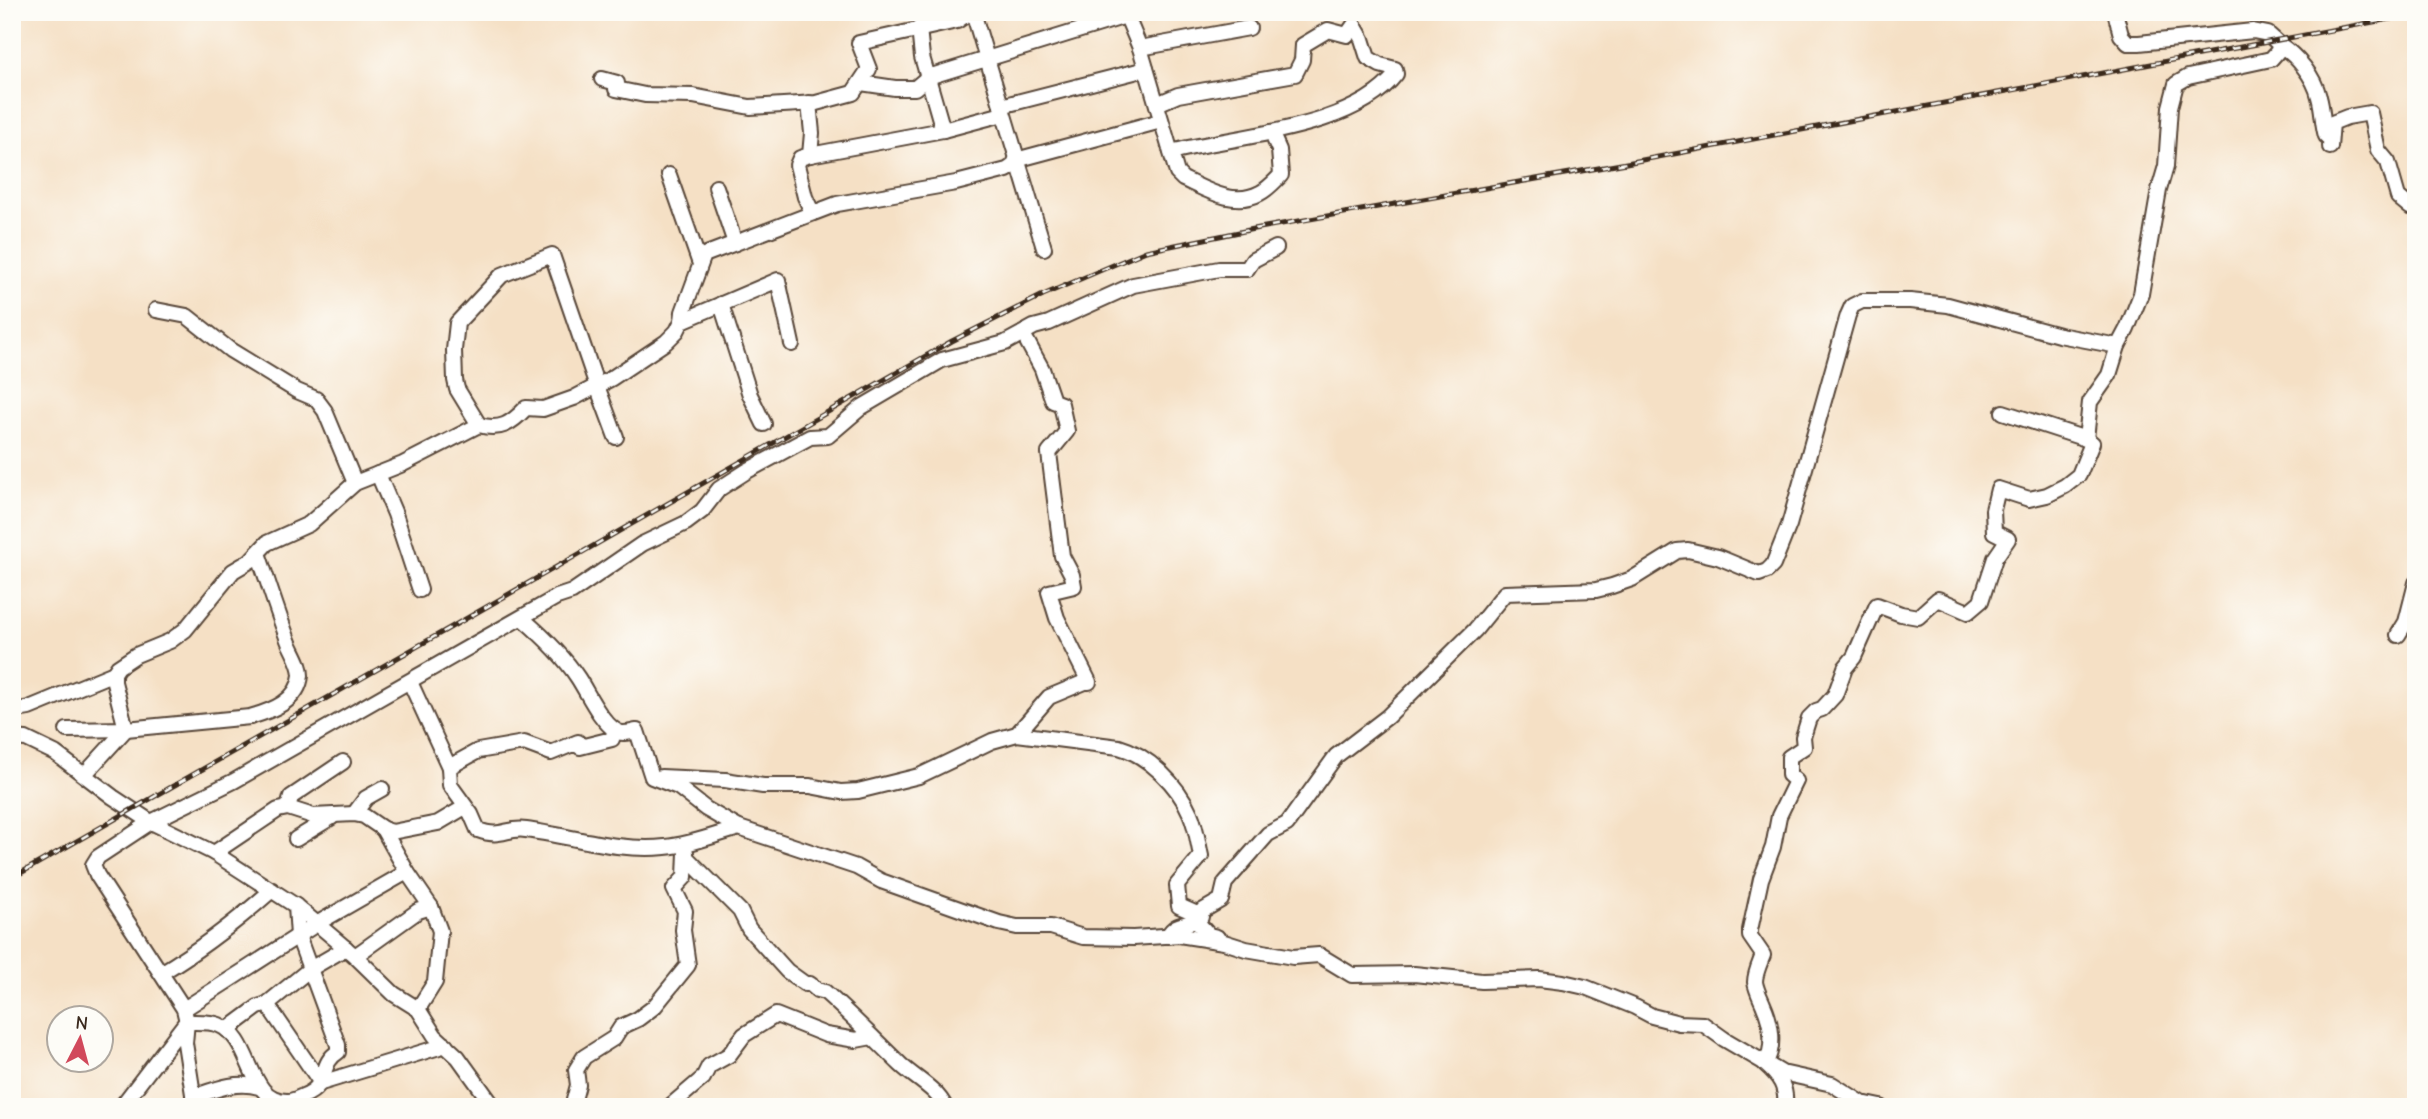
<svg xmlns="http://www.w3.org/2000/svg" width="2428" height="1119" viewBox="0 0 2428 1119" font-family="'Comic Neue',sans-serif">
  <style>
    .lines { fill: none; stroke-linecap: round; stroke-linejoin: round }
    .minor-casing { stroke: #574537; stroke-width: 18 }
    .minor { stroke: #fff; stroke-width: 14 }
    .rail-casing { stroke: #3b2a1e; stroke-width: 5 }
    .rail { stroke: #fdfcf7; stroke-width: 2.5; stroke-dasharray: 8; stroke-linecap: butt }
  </style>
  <rect width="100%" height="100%" fill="#fdfcf7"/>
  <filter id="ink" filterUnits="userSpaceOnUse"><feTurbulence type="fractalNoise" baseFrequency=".0143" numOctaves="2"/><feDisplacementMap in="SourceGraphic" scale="14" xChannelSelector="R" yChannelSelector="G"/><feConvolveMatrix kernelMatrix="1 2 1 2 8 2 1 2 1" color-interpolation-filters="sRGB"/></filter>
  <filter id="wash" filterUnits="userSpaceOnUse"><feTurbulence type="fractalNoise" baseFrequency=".00686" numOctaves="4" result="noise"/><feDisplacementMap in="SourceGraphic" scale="28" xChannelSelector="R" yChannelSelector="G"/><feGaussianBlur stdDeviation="1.57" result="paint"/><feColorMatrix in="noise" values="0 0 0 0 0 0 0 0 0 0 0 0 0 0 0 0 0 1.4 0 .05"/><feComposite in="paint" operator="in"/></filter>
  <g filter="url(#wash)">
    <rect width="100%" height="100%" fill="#f5e0c5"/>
  </g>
  <g filter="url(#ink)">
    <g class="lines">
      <!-- minor casing -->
      <g class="minor-casing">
        <g id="minor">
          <polyline points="973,12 1044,248"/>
          <path d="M1125,12l15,36 37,125 6,6c24,11 51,28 77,14 8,-4 15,-12 21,-18l-2,-25 -8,-18"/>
          <polyline points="919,28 922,57 943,130"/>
          <path d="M2279,44c18,12 35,32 40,53 4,13 3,26 7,39"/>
          <polyline points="1140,48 1249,28"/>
          <polyline points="602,79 617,83 616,89 645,95 693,96 750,107 816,103 853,93 869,69 859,43 957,21 970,12"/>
          <polyline points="861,83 895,88 915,88 928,77 1139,12"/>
          <polyline points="809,103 812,133 810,155 800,158 797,165 805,197 812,212"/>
          <path d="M1157,104l21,-9 117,-21 7,-14 1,-15 25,-15 19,5 7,-10 8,14 6,19 12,7 15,4 1,5c-43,56 -159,61 -225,78"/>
          <polyline points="1001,106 1146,69"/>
          <polyline points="2330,147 2332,123 2347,117 2370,113 2378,150 2388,162 2398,197 2410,207 2416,206"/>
          <polyline points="810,155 943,130 1003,114"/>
          <polyline points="669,175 700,264"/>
          <polyline points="716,187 735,243"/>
          <polyline points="721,304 750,395 764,424"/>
          <polyline points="156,310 187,316 230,350 297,391 316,399 325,411 355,483"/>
          <polyline points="682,321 778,280 792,344"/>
          <polyline points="2003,412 2086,439"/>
          <polyline points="479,425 457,389 455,380 454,350 457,323 502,275 552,255 597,386 616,437"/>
          <polyline points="378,474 395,514 420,590"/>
          <path d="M523,619c21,18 40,36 55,59 11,17 21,41 38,53 6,4 14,1 21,0l15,46 26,10 28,22 33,19 117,39 25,14 118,42 18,4h34l32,10 50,1 46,-3 45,7 22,7 47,8 26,-2 33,20 62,-1 68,7 57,-2 24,3 22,5 50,20 17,9 27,7 24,1 21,15 58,34 50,11 30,19 19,4"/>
          <polyline points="2398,635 2406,622 2416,583"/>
          <polyline points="410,682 449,767"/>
          <polyline points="12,711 29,708 114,673"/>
          <path d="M67,730l59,-1 124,-12c21,-6 49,-16 51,-42 0,-12 -9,-24 -13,-35 -11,-29 -20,-58 -30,-87"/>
          <path d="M615,730l-3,9 -32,8 -2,-5 -27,11 -27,-10 -46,8 -29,16 1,18 21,29 7,16c24,9 28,-3 48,0 45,6 93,22 139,17 25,-2 50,-12 74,-19"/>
          <path d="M1017,734l102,13c29,8 59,38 71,66 6,13 8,29 11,43l-24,29 2,21 18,8 -1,7 13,14 8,2"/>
          <polyline points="12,738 26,739 55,753 113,797 151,822 214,853 296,906 355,956 394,994 418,1009 435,1036 458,1057 494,1107"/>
          <path d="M85,774l41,-45 -12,-47v-9l4,-6 18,-12 34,-14 15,-11 48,-59 17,-10 17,-18 42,-19 46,-41 48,-19 76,-39c21,6 32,-1 47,-17l17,1 31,-11 38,-20 54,-36 11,-11 5,-10 1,-9 21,-57 133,-51 119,-21 51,-13 6,-4 3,-6 145,-39"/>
          <polyline points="661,777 725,780 763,786 810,786 841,792 858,791 919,776 992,741 1017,734 1049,697 1085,682 1089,682 1057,618 1049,592 1074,586 1072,575 1062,556 1049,453 1067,431 1061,404 1053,401 1042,369 1023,334"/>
          <polyline points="288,808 291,797 343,762"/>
          <polyline points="354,814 366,798 382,789"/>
          <polyline points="383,829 407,872 431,907 440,931 435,982 418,1009"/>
          <polyline points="296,839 332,817"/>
          <polyline points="214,853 278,810 288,808 313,816 354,814 364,816 383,829 392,832 438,823 465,807"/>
          <path d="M686,857l54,54 9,18 38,42 18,13h5l7,6 8,2c26,23 51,49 76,73 15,14 36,24 44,42"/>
          <polyline points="1197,914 1221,900 1225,883 1268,834 1287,824 1336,756 1387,717 1475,630 1505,593 1596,590 1612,586 1632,579 1677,551 1688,550 1718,557 1759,574 1767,571 1773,565 1789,525 1848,315 1852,306 1862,301 1910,301 1948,305 2059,335 2118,346"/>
          <path d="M1168,936c8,-16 22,-9 33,-19"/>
          <polyline points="355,956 418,911 431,907"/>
          <path d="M161,973c40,-24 76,-52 111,-83"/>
          <polyline points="267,1004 321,1083 446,1045"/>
          <polyline points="184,1009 318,923 407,872"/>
          <path d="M187,1022c10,0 23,-1 32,3 35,14 27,77 69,76 5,0 10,-3 15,-5 28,-11 15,-32 35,-44v-7l-40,-109 -2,-30"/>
          <polyline points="227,1030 258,1007 267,1004 310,969 346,948"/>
          <path d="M193,1097c21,-7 44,-17 66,-10"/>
          <polyline points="121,1107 186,1022"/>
          <polyline points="195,1107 185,1043 187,1022 184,1009 97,875 93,865 98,857 151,822 234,781 557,597 572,592 642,544 686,523 702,511 719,489 747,471 810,437 828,436 862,407 942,360 1005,343 1034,327 1049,323 1133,285 1219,269 1247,269 1253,260 1276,248"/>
          <polyline points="575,1107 574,1100 578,1085 576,1070 584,1057 614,1038 621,1027 638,1019 654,1007 688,965 683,930 685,911 674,889 685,877 686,852"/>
          <polyline points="669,1107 703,1078 709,1066 729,1055 744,1035 776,1015 826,1035 856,1040 872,1037"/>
          <path d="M1785,1107c2,-20 -5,-30 -20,-43 11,-18 6,-42 -2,-60 -3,-7 -7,-15 -8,-22 0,-9 5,-19 8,-27l-13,-19v-6l11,-51 12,-32 6,-31 17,-35 -7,-6v-18l15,-10 -1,-10 6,-19 7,-7 6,-2 13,-14 10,-27 9,-11 23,-52 24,9 17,3 20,-18 30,13 13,-11 14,-43 13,-19 -14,-7 -1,-22 5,-21 31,10 18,-4 18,-9 14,-11 13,-32 -6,-4 4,-37 19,-27 9,-29 9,-17 14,-35 18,-104 7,-24 4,-59 6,-23 12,-7 83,-18 7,-8 1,-7 -11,-10 -15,-3 -114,12h-11l-7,-8 -6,-23"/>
        </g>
      </g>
      <!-- minor -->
      <use href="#minor" class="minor"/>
      <!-- rail casing -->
      <g class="rail-casing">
        <polyline id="rail" points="12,878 952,341 1043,295 1146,251 1254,229 1621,164 2416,14"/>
      </g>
      <!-- rail -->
      <use href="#rail" class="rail"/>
    </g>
  </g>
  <!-- margin -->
  <rect width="2428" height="1119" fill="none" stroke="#fdfcf7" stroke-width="42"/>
  <!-- north arrow -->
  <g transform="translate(80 1039) rotate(6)"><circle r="33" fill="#fdfcf7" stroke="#afa8a0" stroke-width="2"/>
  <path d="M0-5L12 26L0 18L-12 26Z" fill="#d1495b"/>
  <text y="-10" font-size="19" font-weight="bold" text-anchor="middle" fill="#3b2a1e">N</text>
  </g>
</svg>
